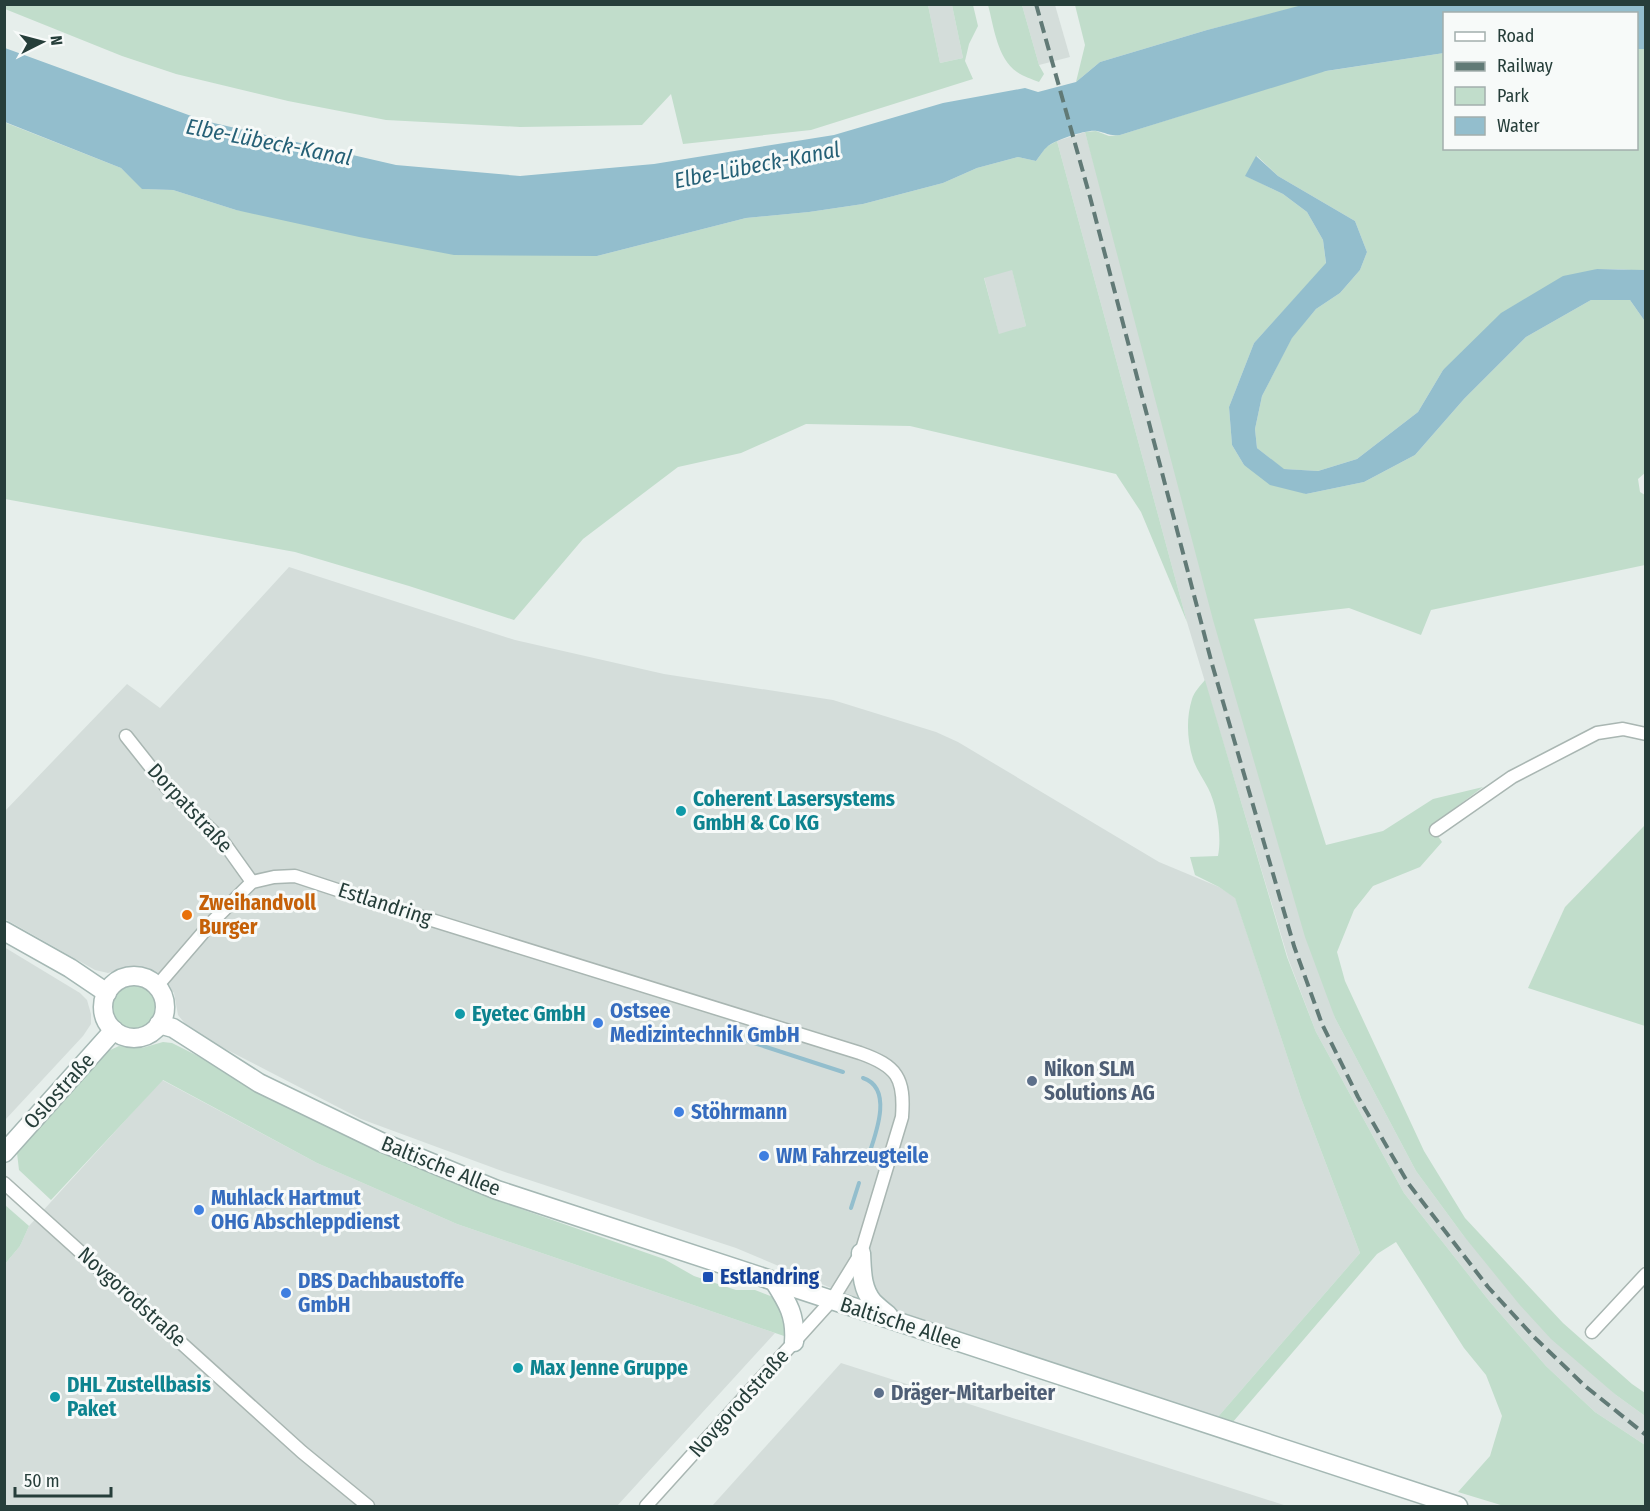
<svg xmlns="http://www.w3.org/2000/svg" width="1650" height="1511" viewBox="0 0 1650 1511" font-family="'Fira Sans Condensed',sans-serif">
  <style>
    .built { fill: #d4ddda }
    .green { fill: #c1ddcb; fill-rule: evenodd }
    .water { fill: #93becd }
    .lines { fill: none; stroke-linecap: round; stroke-linejoin: round }
    .stream { stroke: #93becd; stroke-width: 4 }
    .street-casing { stroke: #a9b6b2; stroke-width: 15 }
    .secondary-casing { stroke: #a5b8b4; stroke-width: 21 }
    .street { stroke: #fff; stroke-width: 12 }
    .secondary { stroke: #fff; stroke-width: 18 }
    .rail { stroke: #617a76; stroke-width: 4; stroke-dasharray: 12 6; stroke-linecap: butt }
    .culture-dot { fill: #0f9aa8; stroke: #f7faf9; stroke-width: 2 }
    .food-dot { fill: #e8710a; stroke: #f7faf9; stroke-width: 2 }
    .shop-dot { fill: #3f7fe0; stroke: #f7faf9; stroke-width: 2 }
    .service-dot { fill: #5c6f8a; stroke: #f7faf9; stroke-width: 2 }
    .transit-dot { fill: #1a4fb4; stroke: #f7faf9; stroke-width: 2 }
    .labels { text-anchor: middle; dominant-baseline: central; stroke-width: 6; stroke-linejoin: round; paint-order: stroke }
    .culture-label { font-size: 21px; font-weight: bold; fill: #0d838f; stroke: #f7faf9; text-anchor: start }
    .street-label { font-size: 21px; fill: #263e3a; stroke: #f7faf9 }
    .food-label { font-size: 21px; font-weight: bold; fill: #c56008; stroke: #f7faf9; text-anchor: start }
    .shop-label { font-size: 21px; font-weight: bold; fill: #366cbe; stroke: #f7faf9; text-anchor: start }
    .service-label { font-size: 21px; font-weight: bold; fill: #4e5e75; stroke: #f7faf9; text-anchor: start }
    .transit-label { font-size: 21px; font-weight: bold; fill: #164399; stroke: #f7faf9; text-anchor: start }
    .water-label { font-size: 22px; font-style: italic; fill: #256076; stroke: #f7faf9 }
  </style>
  <rect width="100%" height="100%" fill="#e6eeeb"/>
  <!-- built -->
  <g class="built">
    <polygon points="928,5 952,5 963,58 940,63"/>
    <polygon points="1022,5 1055,5 1070,57 1039,65"/>
    <polygon points="1085,132 1335,1018 1416,1171 1463,1235 1616,1395 1645,1416 1645,1445 1595,1412 1546,1366 1490,1302 1404,1193 1316,1032 1288,958 1187,622 1057,141"/>
    <polygon points="1012,269 1026,326 999,335 984,277"/>
    <polygon points="289,567 515,640 664,674 833,700 936,732 958,742 1159,862 1219,887 1235,897 1301,1098 1360,1253 1217,1418 881,1309 736,1248 502,1171 361,1119 204,1038 187,1026 178,1015 174,993 163,979 147,969 128,967 108,973 95,970 5,919 4,812 127,684 160,708"/>
    <polygon points="4,947 80,993 87,1000 91,1014 91,1024 83,1036 5,1120"/>
    <polygon points="162,1080 317,1163 457,1224 775,1333 617,1506 5,1506 5,1264 20,1246 29,1226"/>
    <polygon points="841,1363 1287,1506 712,1506"/>
  </g>
  <!-- green -->
  <g class="green">
    <polygon points="4,5 928,5 940,63 963,58 952,5 973,5 978,26 969,44 965,61 973,79 811,130 683,144 671,94 642,125 520,127 386,120 288,101 176,74 122,56 5,9"/>
    <path d="M988,5h34l17,60 5,9 -5,8c-7,-3 -15,-5 -22,-10 -20,-14 -23,-45 -29,-67z"/>
    <polygon points="1075,5 1306,5 1207,30 1100,62 1076,82 1085,45"/>
    <polygon points="1637,49 1645,49 1645,271 1618,269 1597,269 1443,370 1418,412 1357,459 1318,471 1283,469 1257,448 1255,429 1262,396 1292,337 1316,309 1340,293 1360,270 1367,252 1355,221 1278,176 1257,156 1246,176 1283,194 1307,212 1323,240 1326,264 1254,343 1229,407 1232,445 1244,465 1306,494 1364,482 1415,455 1464,399 1526,337 1591,300 1630,300 1644,320 1646,326 1644,365 1646,472 1638,479 1640,492 1645,495 1645,565 1431,610 1421,635 1349,608 1254,619 1326,845 1383,831 1433,799 1483,787 1431,826 1442,842 1420,867 1373,886 1354,910 1337,952 1345,981 1424,1151 1465,1218 1563,1323 1632,1384 1645,1393 1645,1416 1616,1395 1551,1339 1519,1304 1463,1235 1416,1171 1335,1018 1305,937 1213,620 1085,132 1096,131 1109,136 1120,135 1320,72 1444,53 1444,148 1636,148"/>
    <path d="M4,122l117,46 22,21 30,1 63,20 361,46 149,-38 63,-6 54,-8 80,-21 34,-15 41,-11 18,4 10,-14 11,-6 130,481 -46,-110 -25,-38 -206,-48 -104,-2 -65,29 -63,14 -95,72 -69,81 -105,-34 -114,-34 -290,-53zM1012,270l14,56 -27,8 -15,-56z"/>
    <path d="M1205,680l82,277 29,75 88,161 86,109 56,64 49,46 50,33v61h-141l-46,-14 32,-36 12,-40 -16,-41 -22,-27 -68,-106 -19,12 -145,169 -15,-5 143,-165 -59,-155 -66,-200 -16,-11 -24,-12 -5,-18 28,-1c4,-19 -1,-51 -10,-68 -5,-10 -12,-19 -15,-29 -6,-19 -7,-41 -1,-60 2,-7 8,-13 13,-19z"/>
    <polygon points="1645,825 1645,1026 1528,988 1565,907"/>
    <circle cx="136" cy="1007" r="24"/>
    <polygon points="163,1042 172,1043 194,1054 333,1130 416,1167 521,1209 664,1259 694,1276 736,1290 755,1290 773,1297 781,1304 787,1327 784,1336 457,1224 317,1163 163,1080 51,1200 19,1170 17,1153 108,1051 119,1046 142,1048"/>
    <polygon points="5,1205 29,1226 20,1246 5,1264"/>
  </g>
  <!-- water -->
  <g class="water">
    <path d="M1306,4l339,1v44h-8l-1,-35h-192v39l-118,18 -206,64c-13,1 -12,-2 -23,-4 -10,-2 -41,9 -49,15 -5,4 -8,10 -12,15l-18,-4 -41,11 -34,15 -80,21 -54,8 -63,6 -149,38 -143,-1 -95,-18 -123,-27 -63,-20 -31,-1 -21,-21 -116,-46v-74l200,73 191,44 124,11 134,-12 180,-29 109,-32 82,-15 13,4 38,-10 24,-20 107,-32z"/>
    <polygon points="1256,156 1278,176 1355,221 1367,252 1360,270 1340,293 1316,309 1292,338 1262,396 1255,429 1257,448 1284,469 1318,471 1357,459 1418,412 1443,370 1501,313 1563,276 1597,269 1645,270 1645,326 1644,320 1630,300 1591,300 1526,337 1464,399 1415,455 1364,482 1306,494 1270,485 1244,465 1232,445 1229,407 1254,343 1326,263 1323,240 1307,212 1283,194 1245,176"/>
  </g>
  <g class="lines">
    <!-- stream -->
    <g class="stream">
      <polyline points="748,1041 843,1072"/>
      <path d="M863,1078c33,11 10,63 3,85"/>
      <polyline points="851,1208 859,1183"/>
    </g>
    <!-- street casing -->
    <g class="street-casing">
      <g id="street">
        <polyline points="126,736 168,789 222,840 252,882"/>
        <polyline points="1436,830 1512,777 1597,733 1623,729 1646,734"/>
        <path d="M157,986l56,-65 39,-39 22,-5 21,-1 82,27 483,150c37,13 45,25 42,64l-41,136 -29,47 -186,206"/>
        <polyline points="4,1183 302,1452 368,1506"/>
        <polyline points="1592,1332 1646,1274"/>
      </g>
    </g>
    <!-- secondary casing -->
    <g class="secondary-casing">
      <g id="secondary">
        <polyline points="4,931 70,968 107,993"/>
        <circle cx="134" cy="1007" r="31"/>
        <polyline points="159,1024 173,1028 259,1083 381,1142 497,1190 1458,1506"/>
        <polyline points="4,1153 114,1030"/>
        <path d="M861,1253c1,16 0,35 12,49 4,4 10,9 15,13"/>
        <path d="M774,1281c14,22 22,35 20,61"/>
      </g>
    </g>
    <!-- street -->
    <use href="#street" class="street"/>
    <!-- secondary -->
    <use href="#secondary" class="secondary"/>
    <!-- rail -->
    <polyline class="rail" points="1036,4 1090,197 1212,664 1294,946 1322,1024 1358,1097 1408,1183 1488,1287 1534,1337 1585,1386 1646,1435"/>
  </g>
  <!-- markers -->
  <g class="culture-dot">
    <circle cx="681" cy="811" r="6"/>
    <circle cx="460" cy="1014" r="6"/>
    <circle cx="518" cy="1368" r="6"/>
    <circle cx="55" cy="1397" r="6"/>
  </g>
  <circle class="food-dot" cx="187" cy="915" r="6"/>
  <g class="shop-dot">
    <circle cx="598" cy="1023" r="6"/>
    <circle cx="679" cy="1112" r="6"/>
    <circle cx="764" cy="1156" r="6"/>
    <circle cx="199" cy="1210" r="6"/>
    <circle cx="286" cy="1293" r="6"/>
  </g>
  <g class="service-dot">
    <circle cx="1032" cy="1081" r="6"/>
    <circle cx="879" cy="1393" r="6"/>
  </g>
  <rect class="transit-dot" x="702" y="1271" width="12" height="12" rx="3"/>
  <g class="labels">
    <!-- culture labels -->
    <g class="culture-label">
      <text x="693" y="799">Coherent Lasersystems<tspan x="693" dy="24">GmbH &amp; Co KG</tspan></text>
      <text x="472" y="1014">Eyetec GmbH</text>
      <text x="530" y="1368">Max Jenne Gruppe</text>
      <text x="67" y="1385">DHL Zustellbasis<tspan x="67" dy="24">Paket</tspan></text>
    </g>
    <!-- street labels -->
    <g class="street-label">
      <text transform="translate(190 808) rotate(47)">Dorpatstraße</text>
      <text transform="translate(385 904) rotate(18)">Estlandring</text>
      <text transform="translate(59 1091) rotate(-48)">Oslostraße</text>
      <text transform="translate(441 1166) rotate(22)">Baltische Allee</text>
      <text transform="translate(132 1297) rotate(42)">Novgorodstraße</text>
      <text transform="translate(901 1323) rotate(18)">Baltische Allee</text>
      <text transform="translate(739 1403) rotate(-48)">Novgorodstraße</text>
    </g>
    <!-- food labels -->
    <g class="food-label">
      <text x="199" y="903">Zweihandvoll<tspan x="199" dy="24">Burger</tspan></text>
    </g>
    <!-- shop labels -->
    <g class="shop-label">
      <text x="610" y="1011">Ostsee<tspan x="610" dy="24">Medizintechnik GmbH</tspan></text>
      <text x="691" y="1112">Stöhrmann</text>
      <text x="776" y="1156">WM Fahrzeugteile</text>
      <text x="211" y="1198">Muhlack Hartmut<tspan x="211" dy="24">OHG Abschleppdienst</tspan></text>
      <text x="298" y="1281">DBS Dachbaustoffe<tspan x="298" dy="24">GmbH</tspan></text>
    </g>
    <!-- service labels -->
    <g class="service-label">
      <text x="1044" y="1069">Nikon SLM<tspan x="1044" dy="24">Solutions AG</tspan></text>
      <text x="891" y="1393">Dräger-Mitarbeiter</text>
    </g>
    <!-- transit labels -->
    <g class="transit-label">
      <text x="720" y="1277">Estlandring</text>
    </g>
    <!-- water labels -->
    <g class="water-label">
      <text transform="translate(269 142) rotate(11)">Elbe-Lübeck-Kanal</text>
      <text transform="translate(757 165) rotate(-11)">Elbe-Lübeck-Kanal</text>
    </g>
  </g>
  <!-- border -->
  <rect width="1650" height="1511" fill="none" stroke="#263e3a" stroke-width="12"/>
  <!-- legend -->
  <rect x="1443" y="12" width="195" height="138" fill="#f7faf9" stroke="#a3afad" stroke-width="1.5"/>
  <rect x="1455" y="32" width="30" height="9" fill="#ffffff" stroke="#a3afad" stroke-width="1.5"/>
  <text x="1497" y="42" font-size="18" fill="#263e3a">Road</text>
  <rect x="1455" y="62" width="30" height="9" fill="#617a76" stroke="#a3afad" stroke-width="1.5"/>
  <text x="1497" y="72" font-size="18" fill="#263e3a">Railway</text>
  <rect x="1455" y="87" width="30" height="18" fill="#c1ddcb" stroke="#a3afad" stroke-width="1.5"/>
  <text x="1497" y="102" font-size="18" fill="#263e3a">Park</text>
  <rect x="1455" y="117" width="30" height="18" fill="#93becd" stroke="#a3afad" stroke-width="1.5"/>
  <text x="1497" y="132" font-size="18" fill="#263e3a">Water</text>
  <!-- north arrow -->
  <g transform="translate(42 42) rotate(84)" stroke="#f7faf9" stroke-width="4.5" paint-order="stroke">
  <path d="M0-4.5L10 22L0 15L-10 22Z" fill="#263e3a"/>
  <text y="-9" font-size="16" font-weight="bold" text-anchor="middle" fill="#263e3a">N</text>
  </g>
  <!-- scale -->
  <path d="M15 1487v9h96v-9" fill="none" stroke="#263e3a" stroke-width="3"/>
  <text x="24" y="1487" font-size="18" fill="#263e3a" stroke="#f7faf9" stroke-width="4.5" paint-order="stroke">50 m</text>
</svg>
